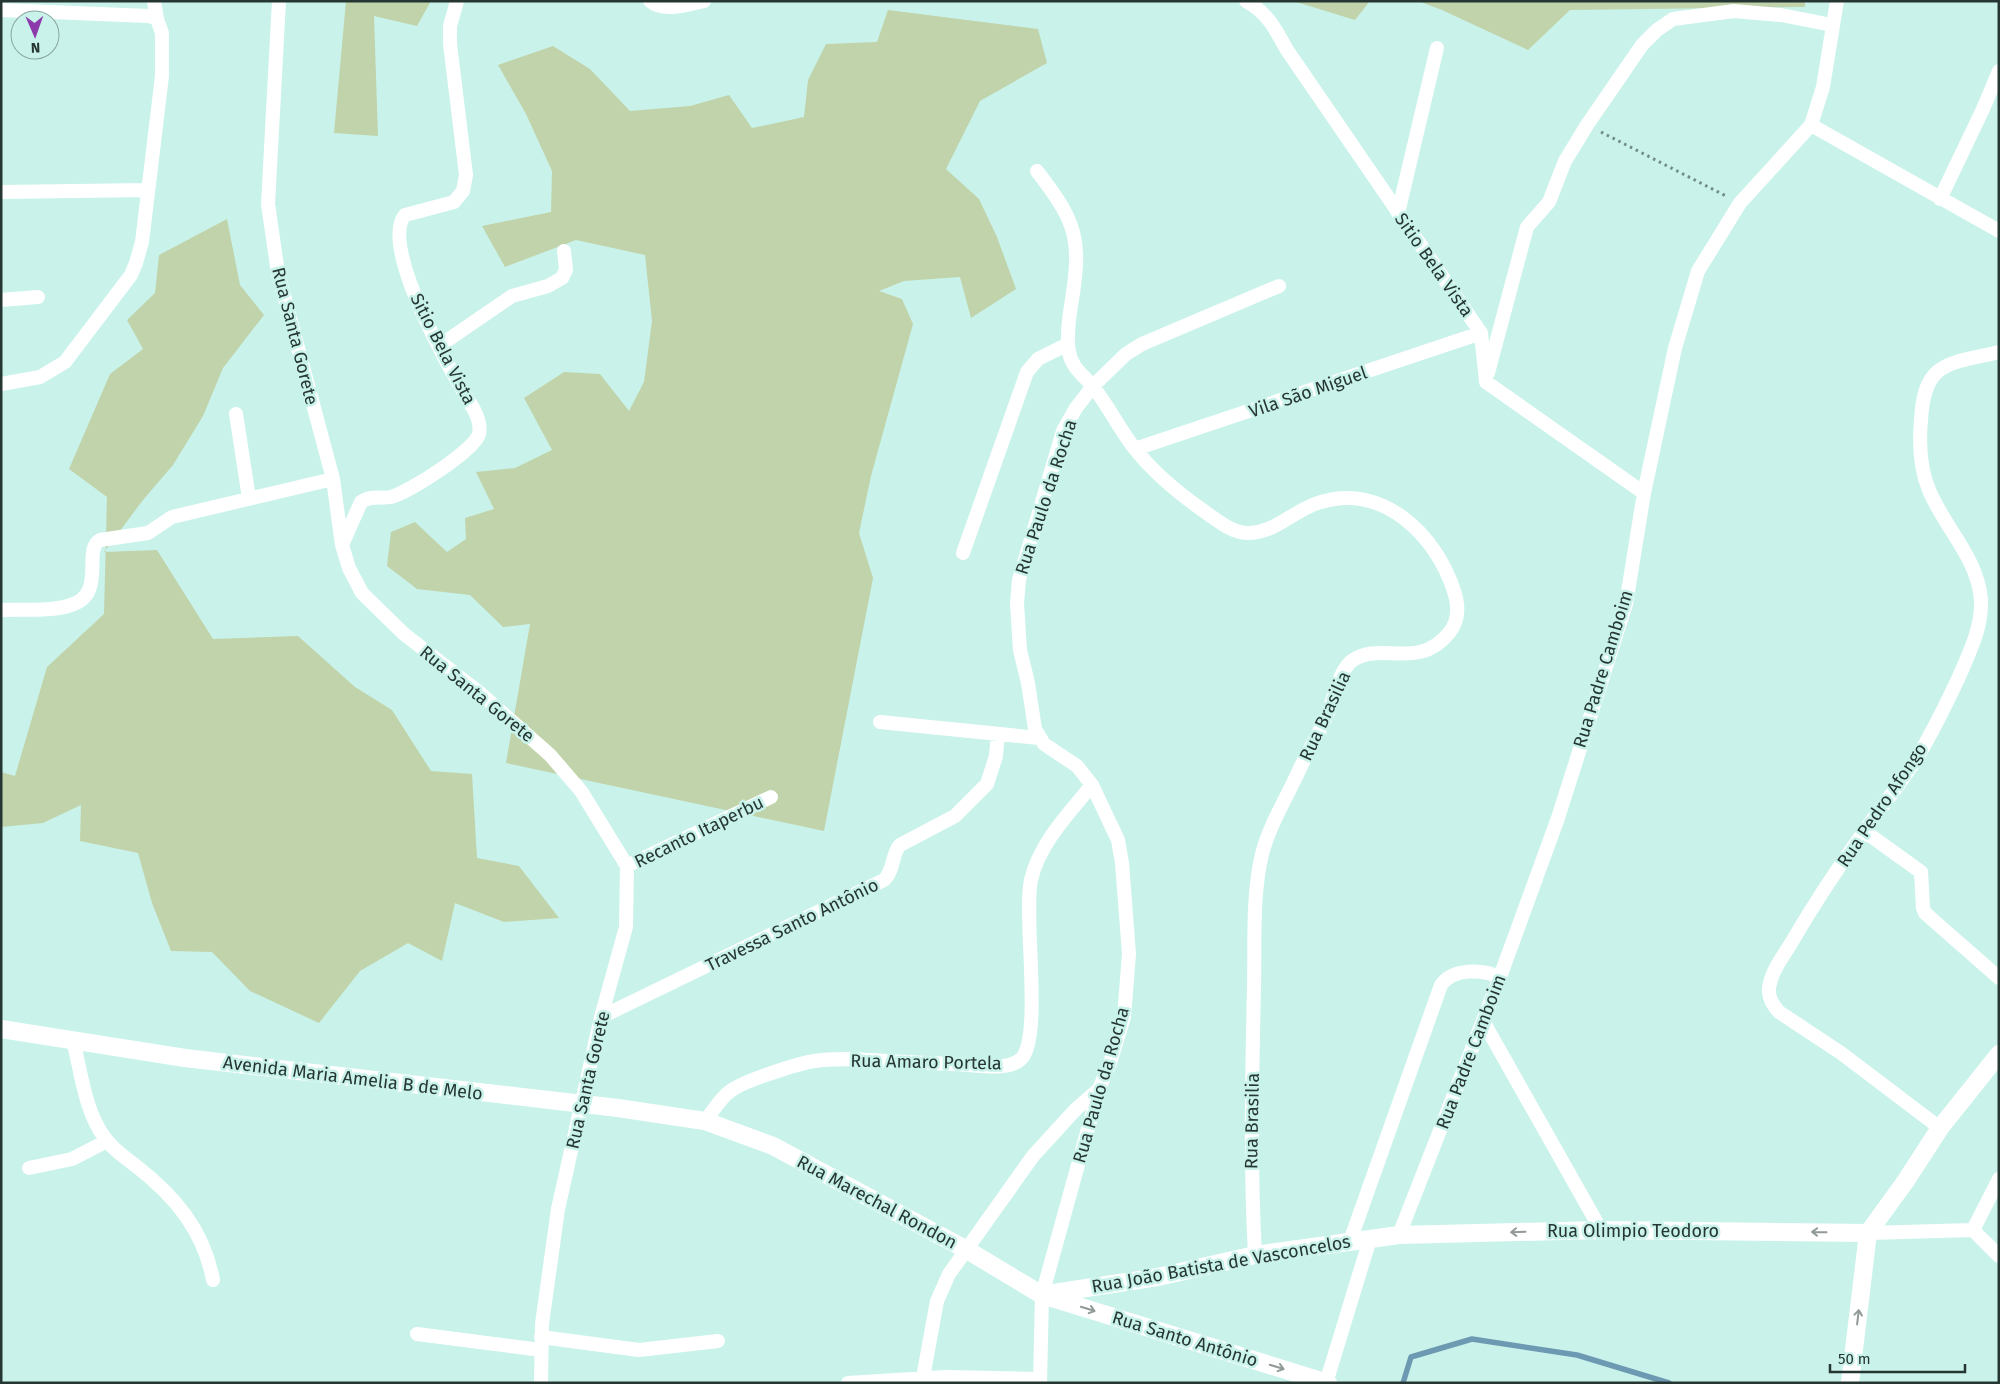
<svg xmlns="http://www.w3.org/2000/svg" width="2000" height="1384" font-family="'Fira Sans',sans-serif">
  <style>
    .green { fill: #c1d3aa }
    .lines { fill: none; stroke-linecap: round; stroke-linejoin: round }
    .stream { stroke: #6e99b2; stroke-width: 5.5 }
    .path { stroke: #708c86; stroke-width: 3; stroke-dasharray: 2.5 4; stroke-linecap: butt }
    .minor { stroke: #fff; stroke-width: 14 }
    .tertiary { stroke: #fff; stroke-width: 18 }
    .oneway { stroke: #929a99 }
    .labels { text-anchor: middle; stroke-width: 5; stroke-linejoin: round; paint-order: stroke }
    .street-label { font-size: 18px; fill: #263633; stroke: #c9f3ea }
  </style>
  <rect width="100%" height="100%" fill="#c9f3ea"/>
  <path class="green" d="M 346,1 L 431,1 L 417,26 L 374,16 L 378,136 L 334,133 Z
    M 1293,1 L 1370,1 L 1355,20 Z
    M 1418,1 L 1805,1 L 1805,7 L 1570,10 L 1528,50 L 1442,10 Z
    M 888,10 L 1038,29 L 1047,63 L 980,101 L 946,169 L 979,199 L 997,237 L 1016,289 L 971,318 L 960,277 L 904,281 L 879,291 L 902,299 L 913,324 L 871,476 L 859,533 L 873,578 L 824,831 L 506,763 L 530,624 L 503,627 L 470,595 L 417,589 L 387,566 L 391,532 L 415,522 L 447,552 L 466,539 L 465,518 L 494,509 L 476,472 L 515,468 L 552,450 L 524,398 L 564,372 L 600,374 L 629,411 L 644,382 L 652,321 L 645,255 L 576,240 L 505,267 L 482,226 L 551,212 L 552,171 L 526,114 L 498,65 L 553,46 L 590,69 L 630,111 L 690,106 L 729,95 L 752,128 L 804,117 L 808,80 L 826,44 L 877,42 Z
    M 227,219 L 240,285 L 264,315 L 223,368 L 203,416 L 173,465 L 143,500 L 104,552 L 157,550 L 213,639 L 298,636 L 355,687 L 392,710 L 431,771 L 472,774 L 477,858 L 519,866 L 559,918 L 504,922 L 455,903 L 442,961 L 408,943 L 360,971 L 319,1023 L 250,991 L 212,952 L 171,951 L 152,903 L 138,853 L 80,841 L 81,805 L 43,823 L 1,827 L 1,772 L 15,776 L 47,667 L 104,614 L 107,497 L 69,469 L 110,374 L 143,349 L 127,320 L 155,293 L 159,255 Z"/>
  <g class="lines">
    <path class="stream" d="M 1403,1383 L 1411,1357 L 1472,1339 L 1577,1355 L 1669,1383"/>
    <path class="path" d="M 1601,132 L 1726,196"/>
    <path class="minor" d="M 154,1 L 157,19
      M 279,1 L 268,204 L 278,273 L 333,479 L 342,545 L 349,568 L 362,593 L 404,634 L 480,693 L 550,755 L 581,791 L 627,866 L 626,927 L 601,1017 L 558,1209 L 542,1324 L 541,1383
      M 650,1 C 664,13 688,4 704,1
      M 1246,1 C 1267,12 1276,30 1287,50 L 1481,333 L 1486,382 L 1644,493
      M 1,10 L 149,16 L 157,19 L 162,33 L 162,76 L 142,242 L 136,263 L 131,275 L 65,362 L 40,377 L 1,384
      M 1811,125 L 1999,231
      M 1037,171 C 1072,217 1082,234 1073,293 C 1070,312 1066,334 1069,352 C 1072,369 1084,375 1094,388 C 1109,407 1120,430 1135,449 C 1154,473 1177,492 1201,509 C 1214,518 1230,532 1246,533 C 1276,534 1294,509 1321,502 C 1383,483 1436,535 1454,591 C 1459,606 1459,621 1449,633 C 1418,671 1381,641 1353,660 C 1339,670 1334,697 1328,713 C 1320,731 1310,748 1301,766 C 1288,796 1270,823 1262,854 C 1252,896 1255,944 1254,987 C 1252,1077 1250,1165 1255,1255
      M 1,192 L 147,190
      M 1940,199 L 1983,109 L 1999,71
      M 1398,213 L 1437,48
      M 1,300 L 38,297
      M 439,346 L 512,296 L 548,286 L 562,278 L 566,270 L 564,251
      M 1488,373 L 1527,227 L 1549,202 L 1565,161 L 1587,125 L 1642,45 L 1657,30 L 1673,19 L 1734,11 L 1781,15 L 1832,25
      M 236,414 L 249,498
      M 1135,449 L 1481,333
      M 342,545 L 361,502 C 370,495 381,499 391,497 C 409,492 474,451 479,434 C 481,425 477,415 473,408 C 454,377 378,246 405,215 L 454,202 L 463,191 L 466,175 L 450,44 L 450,26 L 457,1
      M 963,553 L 1027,372 L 1038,359 L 1068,344
      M 1,610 C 23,609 50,612 71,605 C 107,594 82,550 100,540 L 148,533 L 172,517 L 333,479
      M 880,722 L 1039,738
      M 1864,831 L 1921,872 L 1923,908 L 1925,913 L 1999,978
      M 627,866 L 771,797
      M 601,1017 L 884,880 C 895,869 891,855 900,845 L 955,816 L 987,784 L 996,756 L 998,734
      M 1483,1021 L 1601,1230
      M 73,1040 C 81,1072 85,1112 105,1138 C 113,1150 125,1157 136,1166 C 175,1196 204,1231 213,1280
      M 705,1121 C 713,1111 720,1099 729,1092 C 739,1084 752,1080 763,1076 C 780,1070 797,1064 814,1061 C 839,1057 865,1060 890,1061 C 916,1063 943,1063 969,1065 C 983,1066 1010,1070 1021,1059 C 1043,1038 1023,915 1031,880 C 1039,844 1069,813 1092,785
      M 1940,1128 L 1841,1053 L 1779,1012 C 1773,1005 1768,998 1769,988 C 1771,972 1782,958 1790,945 C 1812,907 1837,869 1863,833 C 1880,808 1900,785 1916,759 C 1932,734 1945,706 1958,679 C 1969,653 1982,629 1981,600 C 1978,558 1944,527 1929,490 C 1920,469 1919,443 1921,420 C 1924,361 1948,364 1999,352
      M 29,1168 L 72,1159 L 107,1141
      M 1973,1230 L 1999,1179
      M 1868,1233 L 1973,1230 L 1999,1256
      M 1399,1235 L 1500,977 L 1558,818 L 1626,604 L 1644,493 L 1675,348 L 1698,271 L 1740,203 L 1811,125 L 1823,87 L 1837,1
      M 1350,1241 L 1441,985 C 1453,968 1482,969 1500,977
      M 417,1334 L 541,1350
      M 541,1337 L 639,1350 L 718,1341
      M 848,1383 L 945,1377 L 1040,1379
      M 922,1383 L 937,1301 L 949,1274 L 1033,1156 L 1076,1109 L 1099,1089
      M 1040,1383 L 1042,1295 L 1099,1089 L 1110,1063 L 1124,1017 L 1129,954 L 1122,863 L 1118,840 L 1092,785 L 1077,766 L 1044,744 L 1035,729 L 1028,683 L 1020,650 L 1017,603 L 1019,580 L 1063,431 L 1076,408 L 1093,386 L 1126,354 L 1142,344 L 1279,286
      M 1326,1383 L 1370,1239"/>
    <path class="tertiary" d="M 1,1029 L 185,1058 L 618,1108 L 705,1121 L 773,1146 L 967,1250 L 1042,1295 L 1328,1383
      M 1047,1294 L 1158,1277 L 1255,1255 L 1399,1235 L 1601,1230 L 1868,1233
      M 1850,1383 L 1868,1233 L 1905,1182 L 1940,1128 L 1999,1054"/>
  </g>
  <defs><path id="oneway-shaft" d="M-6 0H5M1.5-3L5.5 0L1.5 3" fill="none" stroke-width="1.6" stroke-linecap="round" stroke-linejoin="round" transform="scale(1.25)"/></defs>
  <g class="oneway">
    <use href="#oneway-shaft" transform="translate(1518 1232) rotate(178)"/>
    <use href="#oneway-shaft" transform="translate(1819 1232) rotate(-179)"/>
    <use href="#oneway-shaft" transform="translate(1088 1309) rotate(17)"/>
    <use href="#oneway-shaft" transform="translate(1858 1317) rotate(-83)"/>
    <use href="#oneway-shaft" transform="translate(1277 1367) rotate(17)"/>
  </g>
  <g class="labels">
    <g class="street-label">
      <text transform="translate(1434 265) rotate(55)" y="6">Sitio Bela Vista</text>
      <text transform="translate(295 336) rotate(76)" y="6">Rua Santa Gorete</text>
      <text transform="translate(443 349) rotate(63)" y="6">Sitio Bela Vista</text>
      <text transform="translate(1308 392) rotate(-19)" y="6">Vila São Miguel</text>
      <text transform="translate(1046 497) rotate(-72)" y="6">Rua Paulo da Rocha</text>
      <text transform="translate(1603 669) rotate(-73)" y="6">Rua Padre Camboim</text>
      <text transform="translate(477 694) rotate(39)" y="6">Rua Santa Gorete</text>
      <text transform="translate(1325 716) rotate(-65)" y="6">Rua Brasilia</text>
      <text transform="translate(1882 805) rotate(-56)" y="6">Rua Pedro Afongo</text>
      <text transform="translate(699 832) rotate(-26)" y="6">Recanto Itaperbu</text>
      <text transform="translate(792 925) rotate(-26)" y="6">Travessa Santo Antônio</text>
      <text transform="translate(1471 1052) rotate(-69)" y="6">Rua Padre Camboim</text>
      <text transform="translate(926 1062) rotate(1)" y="6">Rua Amaro Portela</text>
      <text transform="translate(353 1078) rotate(7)" y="6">Avenida Maria Amelia B de Melo</text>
      <text transform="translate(588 1080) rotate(-77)" y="6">Rua Santa Gorete</text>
      <text transform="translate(1101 1085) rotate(-74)" y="6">Rua Paulo da Rocha</text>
      <text transform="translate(1252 1121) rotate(-89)" y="6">Rua Brasilia</text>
      <text transform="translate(877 1202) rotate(28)" y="6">Rua Marechal Rondon</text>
      <text x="1633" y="1237">Rua Olimpio Teodoro</text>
      <text transform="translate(1221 1264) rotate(-10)" y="6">Rua João Batista de Vasconcelos</text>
      <text transform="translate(1185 1339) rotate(17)" y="6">Rua Santo Antônio</text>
    </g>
  </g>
  <rect width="2000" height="1384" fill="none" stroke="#263633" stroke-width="5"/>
  <g transform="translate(35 35) rotate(178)"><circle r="24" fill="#c9f3ea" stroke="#88a7a1"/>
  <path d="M0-4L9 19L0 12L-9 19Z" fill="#8d3bab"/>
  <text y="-8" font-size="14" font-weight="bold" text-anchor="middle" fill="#263633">N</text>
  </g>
  <path d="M1830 1364v8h135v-8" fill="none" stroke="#263633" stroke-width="2.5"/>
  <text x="1838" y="1364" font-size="15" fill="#263633" stroke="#c9f3ea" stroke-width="4" paint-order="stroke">50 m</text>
</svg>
